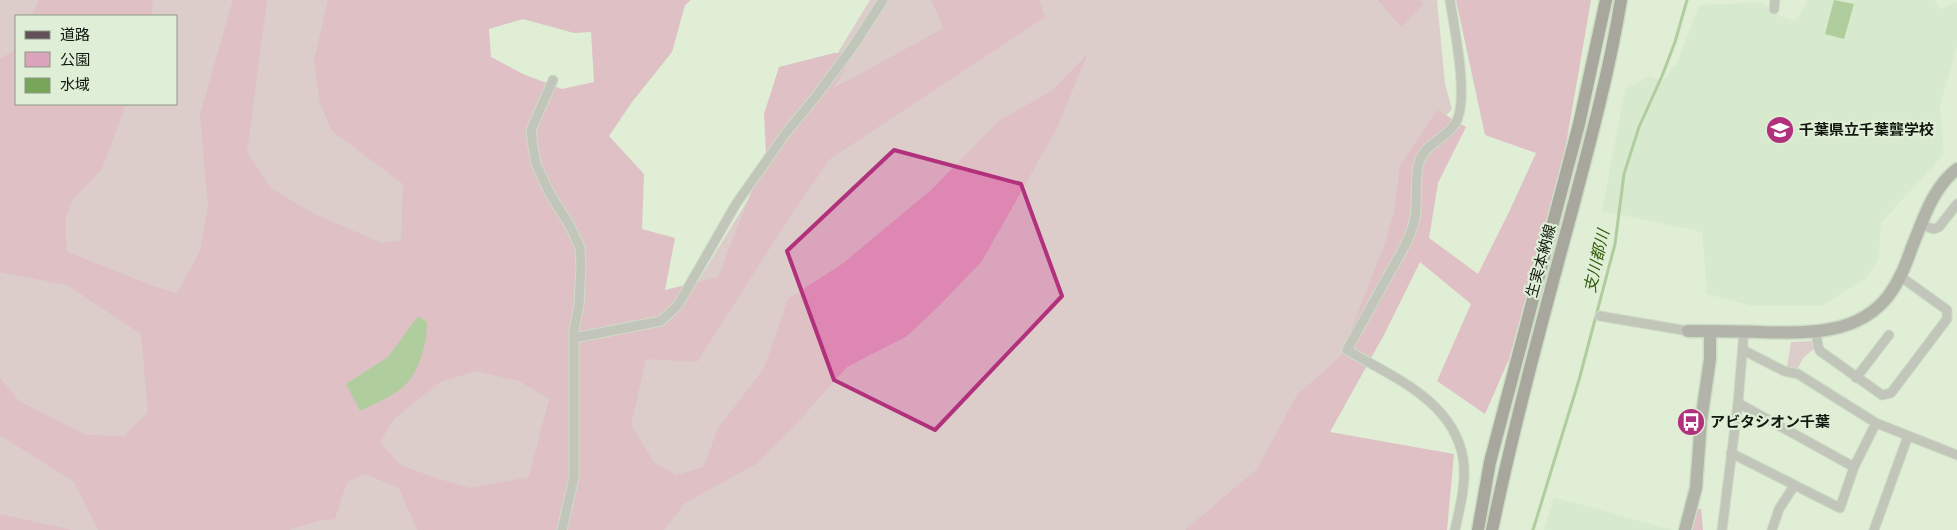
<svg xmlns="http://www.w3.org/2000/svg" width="1957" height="530" font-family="'Open Sans','Noto Sans JP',sans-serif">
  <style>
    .built { fill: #d1e4c6 }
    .green { fill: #daa4bd; fill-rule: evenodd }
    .forest { fill: #dd87b2; fill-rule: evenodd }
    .water { fill: #77a559 }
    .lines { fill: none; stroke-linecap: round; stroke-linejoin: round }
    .stream { stroke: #77a559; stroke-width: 3 }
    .street-casing { stroke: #bac7b2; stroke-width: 11 }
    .secondary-casing { stroke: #bac7b2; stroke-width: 15 }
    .primary-casing { stroke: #bac7b2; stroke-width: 15 }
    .street { stroke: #a0949a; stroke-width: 9 }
    .secondary { stroke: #7d6c74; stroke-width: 12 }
    .primary { stroke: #645059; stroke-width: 12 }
    .marked { fill: none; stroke: #b2317c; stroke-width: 4; stroke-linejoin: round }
    .labels { text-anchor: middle; stroke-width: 4.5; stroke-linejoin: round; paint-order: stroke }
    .poi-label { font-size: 15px; font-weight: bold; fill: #12180f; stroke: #dfeed6; text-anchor: start }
    .street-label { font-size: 15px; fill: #12180f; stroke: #dfeed6 }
    .water-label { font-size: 16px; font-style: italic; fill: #345f0d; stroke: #dfeed6 }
  </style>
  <rect width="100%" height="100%" fill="#dfeed6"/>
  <path class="built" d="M 1807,0 L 1934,0 L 1941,9 L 1957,1 L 1957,47 L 1940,106 L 1944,154 L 1881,223 L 1879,258 L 1867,278 L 1822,306 L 1752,306 L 1707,294 L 1702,232 L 1602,211 L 1625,89 L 1649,76 L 1660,80 L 1668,76 L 1672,66 L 1676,65 L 1699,5 L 1762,2 L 1774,14 L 1795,21 L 1806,5 Z
    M 1554,497 L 1673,530 L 1544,530 Z"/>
  <path class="green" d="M 0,0 L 427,0 L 670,327 L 870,0 L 1437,0 L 1445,84 L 1452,109 L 1424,140 L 1406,226 L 1294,454 L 1222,530 L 27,530 L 0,521 ZM 16,16 L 176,16 L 176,104 L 16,104 Z
    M 1812,341 L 1814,349 L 1803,358 L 1797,370 L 1787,367 L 1791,342 Z"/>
  <path class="forest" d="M 39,0 L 153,0 L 151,16 L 31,16 Z
    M 233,0 L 267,0 L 247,152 L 271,188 L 314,214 L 382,243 L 401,240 L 403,184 L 332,131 L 320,104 L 314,60 L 328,0 L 691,0 L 685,5 L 672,52 L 632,102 L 609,136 L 644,174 L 642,229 L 675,238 L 665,290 L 718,277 L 766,154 L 764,114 L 779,67 L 834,53 L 853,53 L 834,88 L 944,28 L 931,0 L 1039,0 L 1045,17 L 830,159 L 791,215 L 697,362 L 646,359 L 631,425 L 654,462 L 676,475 L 704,467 L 717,430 L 764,368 L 788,299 L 842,264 L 931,190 L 1000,120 L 1052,91 L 1088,53 L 1057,128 L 982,261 L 939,306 L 907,336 L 847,367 L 794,426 L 756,464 L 685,503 L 664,530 L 417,530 L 399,488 L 365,474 L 347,482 L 335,519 L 318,521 L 288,530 L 98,530 L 74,482 L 0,435 L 0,378 L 19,401 L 86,435 L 124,436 L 148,412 L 141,334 L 67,285 L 0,272 L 0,59 L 16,49 L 16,104 L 126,104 L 102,169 L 72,200 L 65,220 L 67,252 L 156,287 L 177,293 L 200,251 L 208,207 L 200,115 ZM 523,19 L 574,33 L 591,32 L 594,82 L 562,89 L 523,74 L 491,57 L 489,29 ZM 418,317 L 427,322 L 360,411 L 346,384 L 388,357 ZM 476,371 L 519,381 L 549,399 L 529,477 L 470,488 L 436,478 L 400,465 L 380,442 L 394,419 L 440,382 Z
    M 1378,0 L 1421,0 L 1423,4 L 1401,27 Z
    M 1456,0 L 1591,0 L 1564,156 L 1553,199 L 1509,359 L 1485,414 L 1437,381 L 1471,304 L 1420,262 L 1385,333 L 1330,432 L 1454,454 L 1447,530 L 1185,530 L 1257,469 L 1297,395 L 1341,356 L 1384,246 L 1394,213 L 1400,166 L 1437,110 L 1466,127 L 1438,183 L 1429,238 L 1478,274 L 1510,210 L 1536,153 L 1485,135 Z
    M 1696,509 L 1701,509 L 1703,530 L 1691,530 Z
    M 0,514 L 72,530 L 0,530 Z"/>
  <path class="water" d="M 1834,0 L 1854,4 L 1844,39 L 1825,34 Z
    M 418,316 L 427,322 C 427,345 418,378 398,391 C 386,399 372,405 360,411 L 346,384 L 388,357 Z"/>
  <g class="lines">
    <path class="stream" d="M 1533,530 L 1579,380 L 1615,244 L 1624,174 L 1639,127 L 1662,76 L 1675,42 L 1687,0"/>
    <defs>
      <path id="street" d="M 1450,0 C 1454,27 1470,101 1455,124 C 1445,139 1426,143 1419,162 C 1413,182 1420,205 1413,226 C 1408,243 1398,258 1389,274 C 1375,299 1361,325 1347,350 C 1392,377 1453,400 1463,458 C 1467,481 1460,507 1455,530
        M 1774,9 L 1775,0
        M 553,80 L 531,130 L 533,147 L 536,164 L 550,194 L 570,226 L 580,248 L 581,266 L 579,305 L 574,330 L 574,477 L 562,530
        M 1921,225 L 1934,229 L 1939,227 L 1957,204
        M 1600,316 L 1688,331
        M 1816,332 L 1818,346 L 1820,351 L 1882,395 L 1891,393 L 1947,319 L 1947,310 L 1901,277
        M 574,338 L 661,321 L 678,305 L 736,204 L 786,133 L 817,95 L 854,45 L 883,0
        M 1743,350 L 1784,371 L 1798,374 L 1876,423 L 1957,455
        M 1856,378 L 1889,335
        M 1738,403 L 1854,467
        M 1731,453 L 1840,508 L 1854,467 L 1876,423
        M 1722,530 L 1738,403 L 1744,331
        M 1772,530 L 1779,509 L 1794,486
        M 1874,530 L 1908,436"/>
      <path id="secondary" d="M 1688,331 C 1712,331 1736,331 1760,332 C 1806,333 1858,336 1889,295 C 1900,280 1906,264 1912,247 C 1923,220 1933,187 1957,169
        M 1685,530 L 1696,488 L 1701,421 L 1710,359 L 1710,331"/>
      <path id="primary" d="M 1478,530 L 1490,462 L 1579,124 L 1606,0
        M 1492,530 C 1514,425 1542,321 1570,218 C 1589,146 1609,73 1621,0"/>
    </defs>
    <use href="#street" class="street-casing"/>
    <use href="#secondary" class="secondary-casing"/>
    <use href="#primary" class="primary-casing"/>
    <use href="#street" class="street"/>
    <use href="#secondary" class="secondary"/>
    <use href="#primary" class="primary"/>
  </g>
  <path d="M0 0H1957V530H0ZM 894,150 L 1021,184 L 1062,296 L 935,430 L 834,380 L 787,251 Z" fill="#dfeed6" fill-opacity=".55" fill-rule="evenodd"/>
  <path class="marked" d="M 894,150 L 1021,184 L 1062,296 L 935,430 L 834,380 L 787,251 Z"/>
  <defs>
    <symbol id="school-disc" viewBox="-11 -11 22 22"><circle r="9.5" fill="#b2317c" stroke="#dfeed6"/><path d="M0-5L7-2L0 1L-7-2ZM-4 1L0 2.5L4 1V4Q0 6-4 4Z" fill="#fff"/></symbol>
    <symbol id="bus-disc" viewBox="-11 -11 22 22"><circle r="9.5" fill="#b2317c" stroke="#dfeed6"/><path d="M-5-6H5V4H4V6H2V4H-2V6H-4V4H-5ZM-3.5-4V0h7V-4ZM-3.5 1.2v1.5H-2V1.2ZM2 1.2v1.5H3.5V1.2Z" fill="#fff"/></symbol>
  </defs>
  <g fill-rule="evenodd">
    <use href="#school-disc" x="1764" y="114" width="32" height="32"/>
    <use href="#bus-disc" x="1675" y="406" width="32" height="32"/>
  </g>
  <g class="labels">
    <g class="poi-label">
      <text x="1799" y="135">千葉県立千葉聾学校</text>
      <text x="1710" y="427">アビタシオン千葉</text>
    </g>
    <g class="street-label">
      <text transform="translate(1541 261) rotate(-75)" y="5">生実本納線</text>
    </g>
    <g class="water-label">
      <text transform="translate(1596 261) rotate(-77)" y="6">支川都川</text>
    </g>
  </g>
  <rect x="15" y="15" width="162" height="90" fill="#dfeed6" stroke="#8d9886"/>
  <rect x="25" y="31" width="25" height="8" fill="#645059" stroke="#8d9886"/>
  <text x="60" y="40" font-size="15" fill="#12180f">道路</text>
  <rect x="25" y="52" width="25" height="15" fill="#daa4bd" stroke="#8d9886"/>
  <text x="60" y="65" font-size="15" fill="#12180f">公園</text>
  <rect x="25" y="78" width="25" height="15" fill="#77a559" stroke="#8d9886"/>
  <text x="60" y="90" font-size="15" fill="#12180f">水域</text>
</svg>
